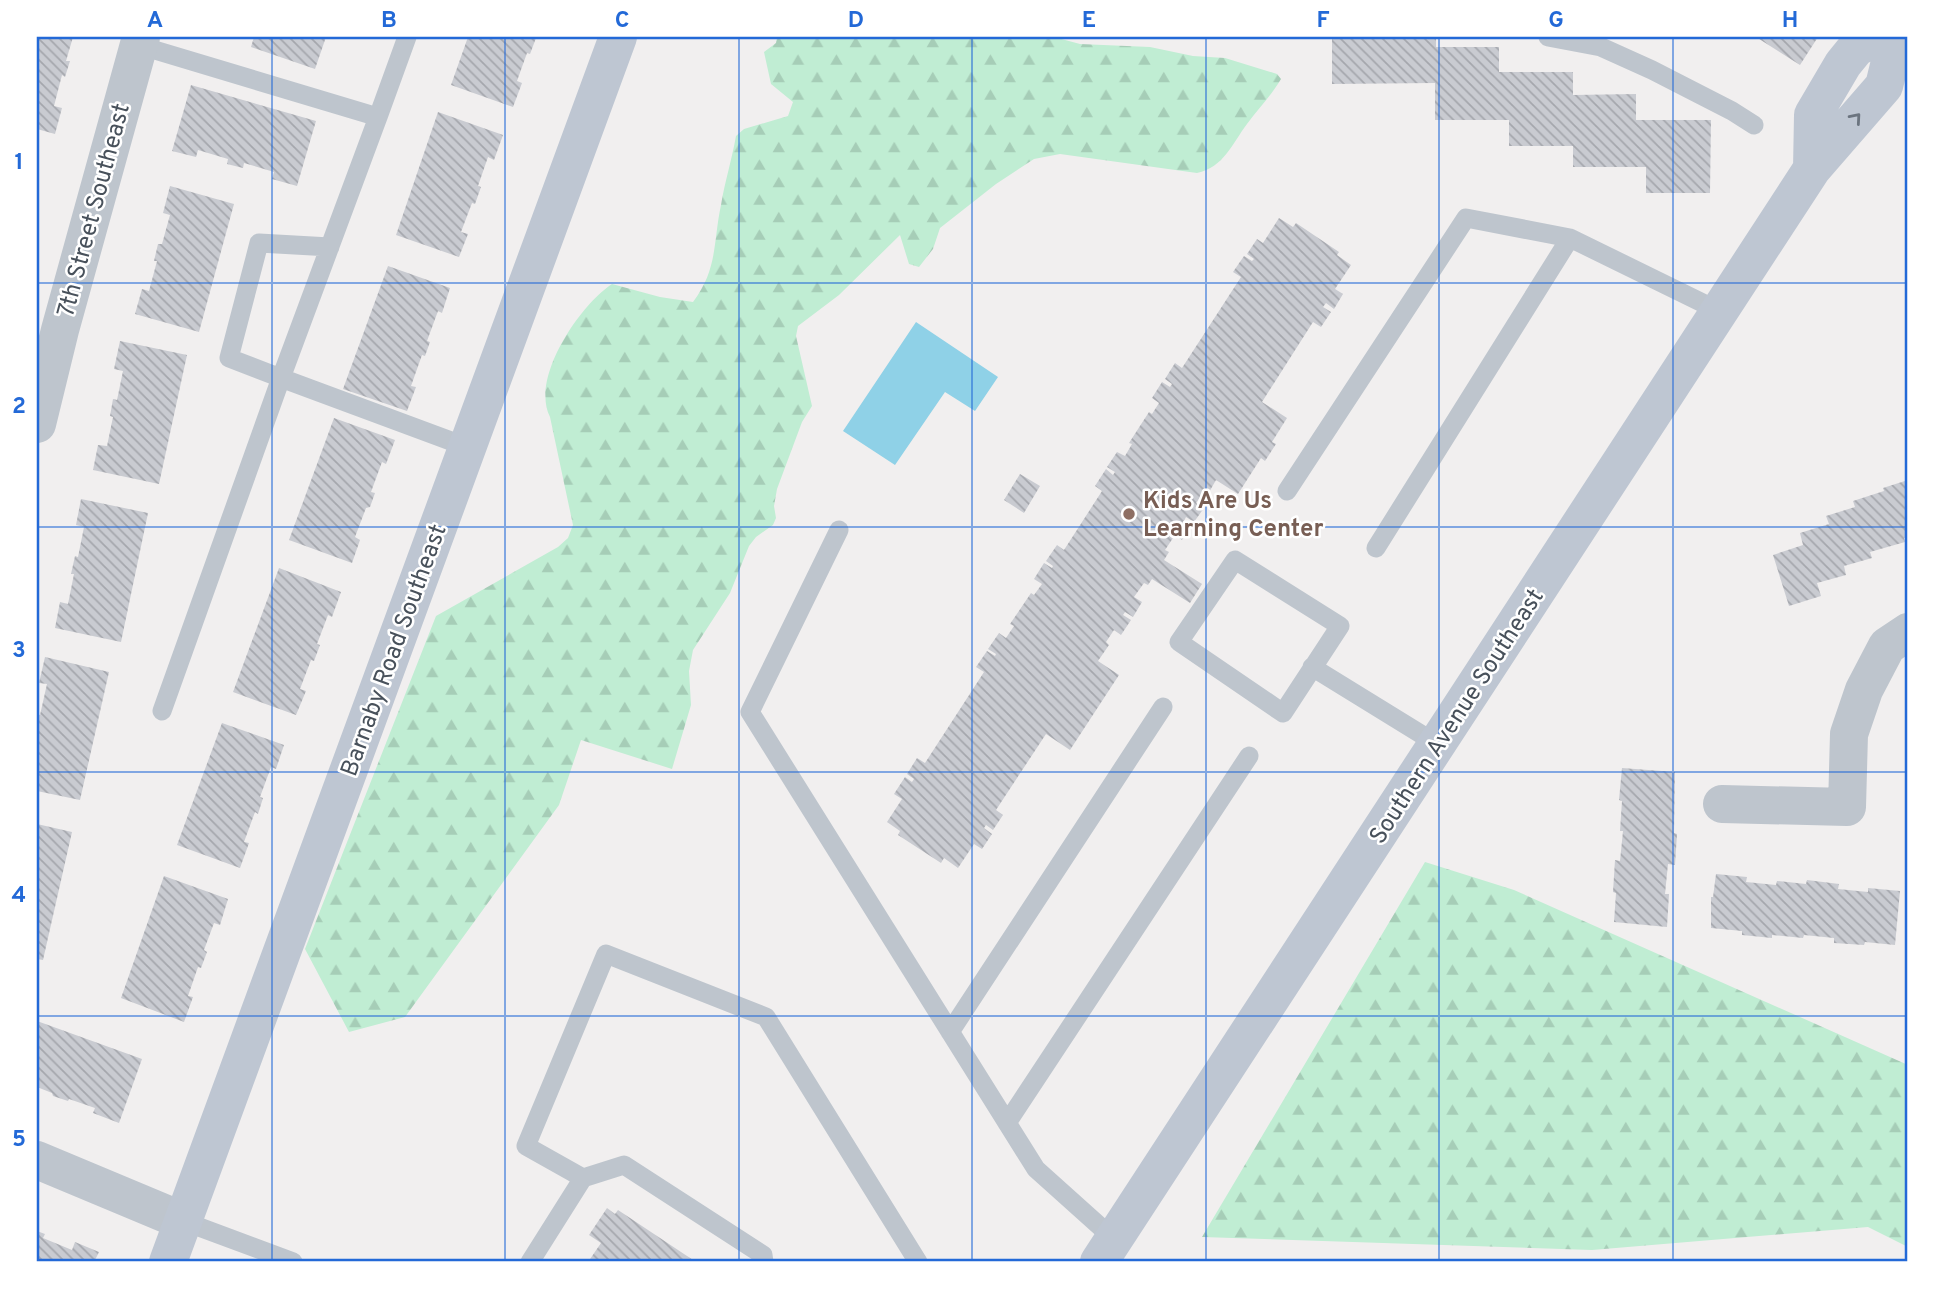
<svg xmlns="http://www.w3.org/2000/svg" width="1945" height="1299" font-family="Overpass,sans-serif">
  <style>
    .forest { fill: url(#forest-firs) }
    .water { fill: #8fd1e7 }
    .building { fill: url(#building-back-hatch) }
    .lines { fill: none; stroke-linecap: round; stroke-linejoin: round }
    .lane { stroke: #bec5cd; stroke-width: 19 }
    .street { stroke: #bec5cd; stroke-width: 38 }
    .secondary { stroke: #bec6d2; stroke-width: 38 }
    .oneway { stroke: #6b747f }
    .grid { fill: none; stroke: #2369d7; stroke-width: 2; stroke-opacity: 0.55 }
    .education-dot { fill: #8d6e63; stroke: #fff; stroke-width: 2.5 }
    .labels { text-anchor: middle; stroke-width: 5; stroke-linejoin: round; paint-order: stroke }
    .street-label { font-size: 24px; fill: #48515b; stroke: #fff }
    .education-label { font-size: 24px; font-weight: bold; fill: #785e54; stroke: #fff; text-anchor: start }
    .neatline { fill: none; stroke: #2369d7; stroke-width: 2.5 }
    .grid-label { font-size: 23px; text-anchor: middle; font-weight: bold; fill: #2369d7 }
  </style>
  <defs>
    <pattern id="forest-firs" width="22" height="20" patternUnits="userSpaceOnUse" patternTransform="scale(1.75)"><rect width="22" height="20" fill="#c0edd3"/><path d="M5 1l3.5 6h-7zM16 11l3.5 6h-7z" fill="#a6cdb7"/></pattern>
    <pattern id="building-back-hatch" width="6" height="6" patternUnits="userSpaceOnUse" patternTransform="scale(1.75)"><rect width="6" height="6" fill="#c9cbd1"/><path d="M-1 5l2 2M0 0l6 6M5-1l2 2" fill="none" stroke="#a5a7ad"/></pattern>
  </defs>
  <rect width="100%" height="100%" fill="#f1efef"/>
  <path class="forest" d="M 777,37 L 1054,37 L 1080,44 L 1150,47 L 1193,56 L 1225,58 L 1277,74 L 1281,79 C 1271,96 1258,109 1247,124 C 1232,144 1224,167 1197,173 L 1060,154 L 1034,159 L 996,184 L 940,228 L 933,249 L 919,267 L 909,264 L 900,235 L 839,295 L 798,326 L 796,336 L 812,406 L 802,422 L 777,489 L 774,506 L 776,518 L 773,525 L 756,537 L 749,546 L 730,593 L 693,650 L 689,671 L 691,705 L 672,769 L 581,740 L 559,805 L 405,1017 L 349,1032 L 305,949 L 436,616 L 558,547 L 568,538 L 573,525 L 550,417 C 530,378 580,305 612,284 L 660,297 L 693,302 C 718,269 713,242 721,205 C 725,181 732,159 736,136 L 744,129 L 788,116 L 793,102 L 771,84 L 764,52 L 776,43 Z
    M 1425,862 L 1514,890 L 1908,1065 L 1908,1247 L 1868,1227 L 1592,1250 L 1202,1237 Z"/>
  <path class="water" d="M 916,322 L 998,377 L 975,411 L 945,392 L 895,465 L 843,431 Z"/>
  <path class="building" d="M 37,37 L 73,37 L 66,61 L 70,61 L 65,77 L 62,75 L 54,106 L 62,108 L 55,134 L 37,129 Z
    M 254,37 L 326,37 L 315,69 L 251,47 Z
    M 468,37 L 536,38 L 530,54 L 527,53 L 517,81 L 522,83 L 513,107 L 451,85 Z
    M 1332,37 L 1436,37 L 1436,47 L 1499,47 L 1499,72 L 1573,72 L 1573,95 L 1636,94 L 1636,120 L 1711,120 L 1710,193 L 1646,193 L 1646,167 L 1573,167 L 1573,146 L 1509,146 L 1509,120 L 1435,120 L 1435,83 L 1332,84 Z
    M 1756,37 L 1818,37 L 1800,65 Z
    M 191,85 L 316,121 L 297,186 L 272,179 L 274,172 L 244,163 L 243,168 L 227,164 L 228,159 L 198,150 L 196,157 L 172,151 Z
    M 438,112 L 503,135 L 494,160 L 488,157 L 478,186 L 481,187 L 475,204 L 472,203 L 461,232 L 468,234 L 459,257 L 396,235 Z
    M 170,186 L 234,204 L 199,332 L 135,314 L 142,289 L 149,291 L 157,261 L 154,261 L 158,244 L 162,244 L 170,215 L 163,213 Z
    M 1279,218 L 1293,227 L 1296,223 L 1339,252 L 1337,255 L 1351,265 L 1335,289 L 1343,294 L 1334,309 L 1326,303 L 1323,307 L 1331,312 L 1321,327 L 1313,322 L 1262,402 L 1287,418 L 1272,442 L 1276,444 L 1265,461 L 1261,458 L 1238,494 L 1216,480 L 1208,494 L 1204,492 L 1196,503 L 1204,508 L 1194,522 L 1186,517 L 1184,521 L 1191,526 L 1182,540 L 1175,535 L 1165,550 L 1169,552 L 1164,560 L 1202,584 L 1190,603 L 1152,579 L 1148,585 L 1144,583 L 1134,597 L 1142,602 L 1133,617 L 1125,612 L 1123,615 L 1131,620 L 1121,635 L 1114,630 L 1106,642 L 1109,645 L 1098,661 L 1119,675 L 1070,750 L 1046,734 L 996,810 L 1003,815 L 993,830 L 986,825 L 984,828 L 992,834 L 982,849 L 974,844 L 958,868 L 944,858 L 941,863 L 898,835 L 900,831 L 887,822 L 902,799 L 894,794 L 905,777 L 912,782 L 914,779 L 907,774 L 917,758 L 925,763 L 984,672 L 976,667 L 987,651 L 995,656 L 996,654 L 988,649 L 999,633 L 1006,638 L 1014,626 L 1010,624 L 1031,593 L 1034,595 L 1042,584 L 1034,579 L 1044,563 L 1052,568 L 1053,566 L 1046,561 L 1057,545 L 1064,550 L 1102,491 L 1095,486 L 1106,469 L 1113,475 L 1115,472 L 1107,467 L 1117,452 L 1125,456 L 1132,444 L 1129,443 L 1149,412 L 1152,414 L 1159,403 L 1152,398 L 1162,382 L 1170,387 L 1172,384 L 1165,379 L 1175,363 L 1182,368 L 1241,277 L 1233,272 L 1244,256 L 1252,261 L 1254,259 L 1247,254 L 1257,239 L 1263,243 Z
    M 388,266 L 450,288 L 442,313 L 438,311 L 427,341 L 430,342 L 425,356 L 422,355 L 411,386 L 416,387 L 407,411 L 343,389 Z
    M 120,341 L 187,355 L 159,484 L 93,470 L 98,445 L 107,446 L 113,417 L 110,416 L 113,399 L 117,400 L 123,371 L 114,369 Z
    M 334,418 L 395,440 L 386,464 L 382,462 L 371,492 L 375,493 L 370,507 L 366,508 L 355,537 L 360,540 L 352,563 L 289,540 Z
    M 1020,474 L 1040,486 L 1024,513 L 1004,500 Z
    M 1908,480 L 1908,537 L 1904,538 L 1905,542 L 1870,552 L 1872,558 L 1844,566 L 1846,575 L 1817,583 L 1821,596 L 1789,606 L 1773,555 L 1803,545 L 1800,533 L 1829,524 L 1826,516 L 1855,507 L 1853,501 L 1884,491 L 1883,488 Z
    M 81,499 L 148,513 L 121,642 L 55,628 L 60,602 L 68,604 L 74,574 L 71,574 L 75,556 L 78,557 L 84,527 L 76,525 Z
    M 279,568 L 341,592 L 332,617 L 328,615 L 317,644 L 320,645 L 314,661 L 311,660 L 300,689 L 306,691 L 296,715 L 233,692 Z
    M 45,657 L 109,672 L 80,800 L 37,791 L 37,714 L 40,715 L 47,684 L 39,683 Z
    M 222,723 L 284,745 L 276,769 L 271,767 L 260,797 L 263,798 L 258,814 L 255,812 L 244,842 L 249,843 L 240,868 L 177,845 Z
    M 1622,768 L 1675,772 L 1674,833 L 1677,834 L 1675,865 L 1668,864 L 1665,894 L 1669,894 L 1667,927 L 1614,922 L 1616,893 L 1613,892 L 1615,860 L 1620,861 L 1623,831 L 1620,831 L 1622,801 L 1619,800 Z
    M 37,824 L 72,832 L 43,960 L 37,959 Z
    M 1716,874 L 1747,877 L 1746,882 L 1776,885 L 1777,881 L 1806,884 L 1807,880 L 1839,884 L 1838,889 L 1868,892 L 1868,888 L 1900,891 L 1895,945 L 1865,942 L 1864,945 L 1834,943 L 1834,938 L 1804,935 L 1803,938 L 1772,935 L 1772,938 L 1742,935 L 1742,931 L 1711,928 L 1711,897 L 1713,897 Z
    M 164,876 L 228,899 L 220,925 L 214,923 L 204,950 L 207,952 L 201,968 L 198,967 L 188,996 L 193,997 L 184,1022 L 121,998 Z
    M 37,1021 L 142,1059 L 119,1123 L 93,1113 L 95,1108 L 69,1099 L 68,1101 L 53,1096 L 52,1093 L 37,1087 Z
    M 607,1208 L 615,1214 L 618,1210 L 696,1262 L 588,1262 L 601,1243 L 589,1235 Z
    M 37,1231 L 45,1234 L 43,1238 L 72,1250 L 75,1242 L 99,1252 L 94,1262 L 37,1262 Z"/>
  <g class="lines">
    <path class="lane" d="M 1548,37 L 1601,47 L 1652,70 L 1732,111 L 1754,125
      M 138,45 L 378,117 L 281,378 L 467,447
      M 378,117 L 407,37
      M 1287,491 L 1466,218 L 1570,238
      M 839,530 L 750,712 L 1036,1169 L 1114,1239
      M 1376,548 L 1570,238 L 1719,311
      M 1235,560 L 1340,626 L 1283,713 L 1179,642 Z
      M 1312,667 L 1437,744
      M 162,711 L 281,378 L 229,358 L 259,243 L 330,247
      M 950,1032 L 1163,707
      M 1007,1123 L 1249,756
      M 183,1221 L 293,1262
      M 530,1262 L 583,1178
      M 764,1262 L 763,1255 L 624,1165 L 583,1178 L 526,1146 L 606,954 L 766,1017 L 918,1262"/>
    <path class="street" d="M 37,424 L 60,330 L 141,37
      M 1722,804 L 1847,807 L 1849,734 L 1864,690 L 1887,646 L 1908,632
      M 37,1160 L 183,1221"/>
    <path class="secondary" d="M 1812,169 L 1813,115 L 1843,64 L 1856,48 L 1875,37
      M 168,1262 L 618,37
      M 1099,1262 L 1812,169 L 1884,86 L 1896,37"/>
  </g>
  <defs><path id="oneway-chevron" d="M-2-3.5L2.5 0L-2 3.5" fill="none" stroke-width="1.6" stroke-linecap="round" stroke-linejoin="round" transform="scale(1.75)"/></defs>
  <use class="oneway" href="#oneway-chevron" transform="translate(1856 118) rotate(-49)"/>
  <path class="grid" d="M 272,37 L 272,1262M 505,37 L 505,1262M 739,37 L 739,1262M 972,37 L 972,1262M 1206,37 L 1206,1262M 1439,37 L 1439,1262M 1673,37 L 1673,1262M 37,283 L 1908,283M 37,527 L 1908,527M 37,772 L 1908,772M 37,1016 L 1908,1016"/>
  <circle class="education-dot" cx="1129" cy="514" r="7"/>
  <g class="labels">
    <g class="street-label">
      <text transform="translate(93 210) rotate(-75)" y="8">7th Street Southeast</text>
      <text transform="translate(393 650) rotate(-70)" y="8">Barnaby Road Southeast</text>
      <text transform="translate(1456 716) rotate(-57)" y="8">Southern Avenue Southeast</text>
    </g>
    <g class="education-label">
      <text x="1143" y="508">Kids Are Us<tspan x="1143" dy="28">Learning Center</tspan></text>
    </g>
  </g>
  <rect width="1945" height="1299" fill="none" stroke="#ffffff" stroke-width="77"/>
  <rect x="38" y="38" width="1868" height="1222" class="neatline"/>
  <g class="grid-label">
    <text x="155" y="27">A</text>
    <text x="389" y="27">B</text>
    <text x="622" y="27">C</text>
    <text x="856" y="27">D</text>
    <text x="1089" y="27">E</text>
    <text x="1323" y="27">F</text>
    <text x="1556" y="27">G</text>
    <text x="1790" y="27">H</text>
    <text x="19" y="169">1</text>
    <text x="19" y="413">2</text>
    <text x="19" y="657">3</text>
    <text x="19" y="902">4</text>
    <text x="19" y="1146">5</text>
  </g>
</svg>
